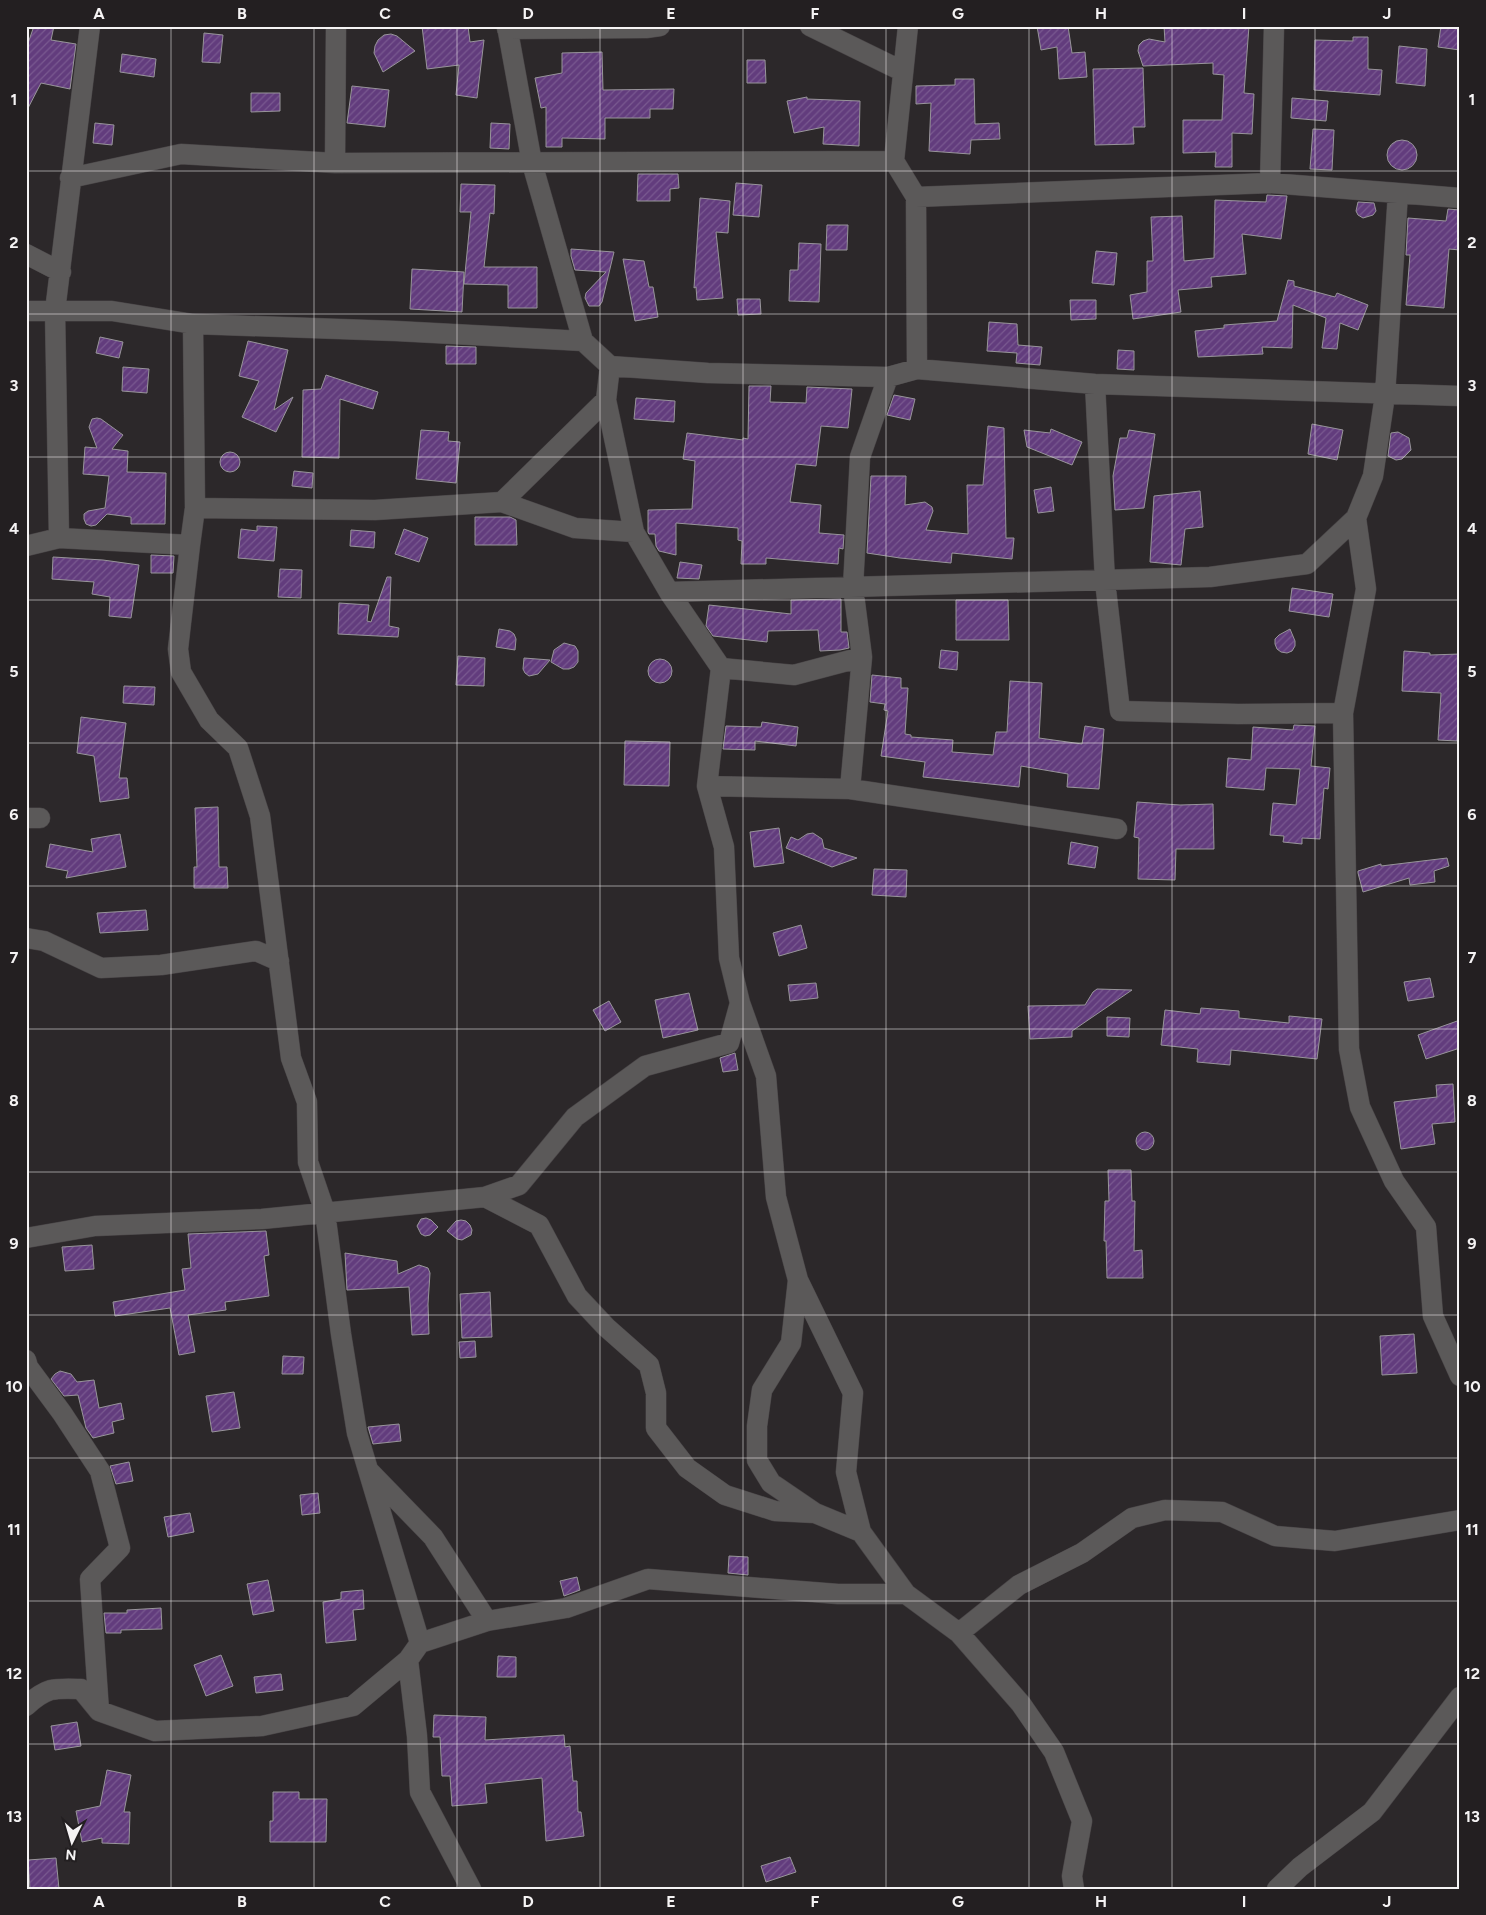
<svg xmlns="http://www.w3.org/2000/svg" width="1486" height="1915" font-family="Figtree,sans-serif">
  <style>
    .building { fill: url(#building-hatch); stroke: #98959a }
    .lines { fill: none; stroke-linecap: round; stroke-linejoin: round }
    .minor-casing { stroke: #484446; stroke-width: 21 }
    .minor { stroke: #5b5959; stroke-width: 20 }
    .grid { fill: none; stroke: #f5f3f4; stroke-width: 1; stroke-opacity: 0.55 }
    .neatline { fill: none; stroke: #f5f3f4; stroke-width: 2 }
    .grid-label { font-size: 16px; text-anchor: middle; font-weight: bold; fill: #f5f3f4 }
  </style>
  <defs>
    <pattern id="building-hatch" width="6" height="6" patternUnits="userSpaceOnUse" patternTransform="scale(1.25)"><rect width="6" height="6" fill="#623c7d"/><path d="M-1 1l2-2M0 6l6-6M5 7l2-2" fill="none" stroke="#795990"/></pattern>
  </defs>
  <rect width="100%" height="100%" fill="#2c282a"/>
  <path class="building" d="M 34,26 L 54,26 L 51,40 L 76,44 L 70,89 L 41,83 L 26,112 L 26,49 Z
    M 422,26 L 468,26 L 470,42 L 484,40 L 477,98 L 456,95 L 459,65 L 427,69 Z
    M 1037,26 L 1068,26 L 1072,53 L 1085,52 L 1087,77 L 1059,79 L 1057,47 L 1041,50 Z
    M 1164,26 L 1249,26 L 1244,93 L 1254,94 L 1252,134 L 1232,133 L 1232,167 L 1215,167 L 1216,152 L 1183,153 L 1183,120 L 1222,120 L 1224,75 L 1213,74 L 1213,63 L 1143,66 L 1138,51 L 1139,45 L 1143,41 L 1149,39 L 1165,42 Z
    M 1441,26 L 1460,26 L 1460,50 L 1438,47 Z
    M 204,33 L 223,35 L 220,63 L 202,62 Z
    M 391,34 L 397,36 L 415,51 L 383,72 L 374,53 L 375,46 L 378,40 L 384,35 Z
    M 1353,37 L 1368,37 L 1368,69 L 1382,70 L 1380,95 L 1314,90 L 1315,40 L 1353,41 Z
    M 1399,46 L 1427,49 L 1425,86 L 1396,83 Z
    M 602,52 L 603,90 L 674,89 L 673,109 L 650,109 L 650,118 L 605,118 L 605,139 L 562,138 L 562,147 L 546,147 L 546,107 L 541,108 L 535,78 L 562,73 L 562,53 Z
    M 122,54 L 156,59 L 154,77 L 120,72 Z
    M 747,60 L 765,60 L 766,83 L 747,83 Z
    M 1143,68 L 1145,127 L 1133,127 L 1134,144 L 1095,145 L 1093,69 Z
    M 955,79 L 974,79 L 975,124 L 999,123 L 1000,139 L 971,140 L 970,154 L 929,151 L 931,103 L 916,104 L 916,86 L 955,85 Z
    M 352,86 L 389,90 L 385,127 L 347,123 Z
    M 251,93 L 280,93 L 280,111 L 251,112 Z
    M 807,97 L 807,99 L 860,101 L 859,146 L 823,144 L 824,127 L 794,133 L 787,101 Z
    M 1292,98 L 1328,101 L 1326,121 L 1291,118 Z
    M 95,123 L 114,125 L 112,145 L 93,143 Z
    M 491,123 L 510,124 L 509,149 L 490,148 Z
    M 1313,129 L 1334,130 L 1332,170 L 1310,169 Z
    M1387 155a15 15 0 1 1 30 0a15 15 0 1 1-30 0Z
    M 638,174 L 678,174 L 679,188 L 670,189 L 670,201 L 637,201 Z
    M 736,183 L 762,185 L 759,217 L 733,215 Z
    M 461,184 L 495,185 L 494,214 L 490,213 L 484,267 L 537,267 L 537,308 L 508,308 L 508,285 L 464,284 L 471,212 L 460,212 Z
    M 1267,195 L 1287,196 L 1281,239 L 1242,234 L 1246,274 L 1211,277 L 1212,287 L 1178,290 L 1181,312 L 1133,319 L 1130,295 L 1147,292 L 1147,261 L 1153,261 L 1151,217 L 1182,216 L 1184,261 L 1214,258 L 1215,200 L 1266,202 Z
    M 700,198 L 730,201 L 728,233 L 716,232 L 723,298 L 697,300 L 696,287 L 694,288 Z
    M 1358,202 L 1374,203 L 1376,211 L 1373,215 L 1363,218 L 1358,215 L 1356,211 Z
    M 1448,209 L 1460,210 L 1460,250 L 1449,249 L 1444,308 L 1406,305 L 1410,255 L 1406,255 L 1408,218 L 1446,221 Z
    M 827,225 L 848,225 L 847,250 L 826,250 Z
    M 799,243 L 821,244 L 819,302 L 789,301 L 790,270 L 798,270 Z
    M 571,249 L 614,252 L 602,302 L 599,306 L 589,306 L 585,298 L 586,293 L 606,272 L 575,270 L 571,256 Z
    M 1096,251 L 1117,253 L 1114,285 L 1092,283 Z
    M 623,259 L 644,261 L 649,287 L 653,287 L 658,317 L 635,321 Z
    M 412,269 L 464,272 L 462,312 L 410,309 Z
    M 1288,280 L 1294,281 L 1294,286 L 1335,297 L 1337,293 L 1368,305 L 1358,330 L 1340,323 L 1337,349 L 1322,348 L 1326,318 L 1293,305 L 1292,348 L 1262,347 L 1263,354 L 1198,357 L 1195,331 L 1224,328 L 1224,325 L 1277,321 Z
    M 737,299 L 760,299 L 761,314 L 738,315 Z
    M 1070,300 L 1096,300 L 1096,319 L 1071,320 Z
    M 989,322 L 1017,324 L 1018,345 L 1042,347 L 1040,365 L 1016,363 L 1017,353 L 987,351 Z
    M 100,337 L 123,342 L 119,358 L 96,353 Z
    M 248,341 L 288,350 L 274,410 L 293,397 L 276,432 L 242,417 L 259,381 L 239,376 Z
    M 446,346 L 476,347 L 476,364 L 446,364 Z
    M 1118,350 L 1134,351 L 1134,370 L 1117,369 Z
    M 123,367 L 149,369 L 147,393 L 122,391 Z
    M 326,375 L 378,392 L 373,409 L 340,399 L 339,458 L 302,457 L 303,390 L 321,389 Z
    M 749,386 L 771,386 L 770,402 L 806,403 L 807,387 L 852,389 L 848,428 L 821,426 L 816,466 L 796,464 L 790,502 L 821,505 L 819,533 L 844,535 L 843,549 L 839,548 L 838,564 L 766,558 L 766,564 L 741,564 L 742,541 L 738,540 L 738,528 L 676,523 L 676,555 L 659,551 L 656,546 L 655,534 L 649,534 L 648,532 L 648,510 L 692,509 L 695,461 L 683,459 L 687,433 L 743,440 L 743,438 L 748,439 Z
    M 894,395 L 915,399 L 910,420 L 887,415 Z
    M 636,398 L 675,401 L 674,422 L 634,419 Z
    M 97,418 L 101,419 L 123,435 L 112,449 L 128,451 L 127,472 L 166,473 L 165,524 L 131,524 L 131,517 L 107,514 L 96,525 L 91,526 L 86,524 L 84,519 L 84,514 L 88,511 L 105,508 L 109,476 L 83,474 L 85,447 L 97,448 L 89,427 L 92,419 Z
    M 1312,424 L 1343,430 L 1337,460 L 1308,454 Z
    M 988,426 L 1004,428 L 1006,538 L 1014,538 L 1012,559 L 952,553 L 951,563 L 900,558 L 867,553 L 871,476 L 906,476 L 905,505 L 925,502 L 932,507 L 933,511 L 926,530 L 968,534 L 967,485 L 983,485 Z
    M 1051,429 L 1082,442 L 1072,465 L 1027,447 L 1024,430 L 1050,433 Z
    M 421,430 L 449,432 L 448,441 L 460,442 L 456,483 L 416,479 Z
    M 1129,430 L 1155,434 L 1144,508 L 1115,510 L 1113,476 L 1120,438 L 1127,438 Z
    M 1398,432 L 1409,438 L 1411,450 L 1402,459 L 1396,460 L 1388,456 L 1391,433 Z
    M220 462a10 10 0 1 1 20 0a10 10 0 1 1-20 0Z
    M 294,471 L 313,473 L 312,488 L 292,486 Z
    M 1051,487 L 1054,511 L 1038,513 L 1034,490 Z
    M 1200,491 L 1203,527 L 1185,529 L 1181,565 L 1150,562 L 1154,496 Z
    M 475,517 L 510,517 L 516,520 L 517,545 L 475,545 Z
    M 257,526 L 277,527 L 274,561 L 238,558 L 241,529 L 257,531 Z
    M 404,529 L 428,538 L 419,562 L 395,554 Z
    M 351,530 L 375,532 L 374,548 L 350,546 Z
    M 151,555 L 174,556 L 173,573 L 151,573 Z
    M 53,557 L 103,560 L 139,565 L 131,618 L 109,616 L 110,597 L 92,594 L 94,582 L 52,579 Z
    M 680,562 L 702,565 L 699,579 L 677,578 Z
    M 280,569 L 302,570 L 301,598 L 278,597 Z
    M 387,577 L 391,577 L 389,626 L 399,628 L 398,637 L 338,634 L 339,603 L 369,605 L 367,621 L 371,622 Z
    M 1292,588 L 1333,594 L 1329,617 L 1289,611 Z
    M 841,599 L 841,632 L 847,632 L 849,648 L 840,650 L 820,651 L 818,630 L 768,631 L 767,642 L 713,636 L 706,626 L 709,605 L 791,614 L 791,600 Z
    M 956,600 L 1008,600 L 1009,640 L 956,640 Z
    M 499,629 L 510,631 L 514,634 L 516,639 L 515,650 L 496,647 Z
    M 1290,629 L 1295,641 L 1295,646 L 1292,651 L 1287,653 L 1281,652 L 1277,649 L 1275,644 L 1275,639 L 1279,635 Z
    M 564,643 L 575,646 L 578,651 L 578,662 L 574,667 L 569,669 L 563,669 L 551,662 L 554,650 Z
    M 941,650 L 958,652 L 957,670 L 939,668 Z
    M 1404,651 L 1430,653 L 1430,655 L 1460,654 L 1460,692 L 1457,741 L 1438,740 L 1441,693 L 1402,691 Z
    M 458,656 L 485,658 L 484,686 L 456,685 Z
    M 524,658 L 550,660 L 538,674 L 529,676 L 525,673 L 523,669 Z
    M648 671a12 12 0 1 1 24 0a12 12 0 1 1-24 0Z
    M 872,675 L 901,678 L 901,688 L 908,688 L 905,734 L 911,735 L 911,737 L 953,740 L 952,752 L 993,755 L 996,732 L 1007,732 L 1010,681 L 1042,683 L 1039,738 L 1082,744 L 1085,726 L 1104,729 L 1099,789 L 1067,787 L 1068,774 L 1021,766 L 1019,787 L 923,777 L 925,762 L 881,756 L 888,711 L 884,710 L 885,704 L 870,702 Z
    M 124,686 L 155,687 L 154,705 L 123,703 Z
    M 81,717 L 126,723 L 119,778 L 127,778 L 129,798 L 100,802 L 94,756 L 77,753 Z
    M 762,722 L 798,727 L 796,746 L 755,741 L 755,750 L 723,749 L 726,726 L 761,727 Z
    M 1294,725 L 1315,726 L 1311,766 L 1330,768 L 1328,789 L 1324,788 L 1320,839 L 1302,838 L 1302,844 L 1283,842 L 1284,836 L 1270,835 L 1273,803 L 1296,805 L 1300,769 L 1266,768 L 1264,790 L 1226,787 L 1228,758 L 1251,760 L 1253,727 L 1293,730 Z
    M 625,741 L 670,742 L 669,786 L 624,785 Z
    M 1137,802 L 1180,805 L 1213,804 L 1214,849 L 1176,849 L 1175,880 L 1138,879 L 1139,838 L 1134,837 Z
    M 218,807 L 219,867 L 227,867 L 228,888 L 194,888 L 194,867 L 197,867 L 195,808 Z
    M 779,828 L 784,863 L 754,867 L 750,832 Z
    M 813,833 L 822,839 L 824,848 L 857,858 L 832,867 L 786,848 L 791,837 L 798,840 L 807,834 Z
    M 120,834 L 126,867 L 66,878 L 68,871 L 46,867 L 50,844 L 93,852 L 91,839 Z
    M 1071,842 L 1098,847 L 1095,868 L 1068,864 Z
    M 1447,858 L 1449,866 L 1434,871 L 1435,882 L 1410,885 L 1409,878 L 1363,892 L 1358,873 L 1358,871 L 1381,864 L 1381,866 Z
    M 874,869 L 907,870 L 906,897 L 872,895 Z
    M 146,910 L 148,930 L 100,933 L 97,913 Z
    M 801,925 L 807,948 L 779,956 L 773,933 Z
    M 1430,978 L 1434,997 L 1408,1001 L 1404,982 Z
    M 816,983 L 818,998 L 790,1001 L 788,985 Z
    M 1097,989 L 1132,990 L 1072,1031 L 1072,1037 L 1030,1039 L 1028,1006 L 1085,1005 L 1093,992 Z
    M 689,993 L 698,1030 L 663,1038 L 655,1000 Z
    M 609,1001 L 621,1022 L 605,1031 L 593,1010 Z
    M 1201,1008 L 1239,1011 L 1239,1018 L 1289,1023 L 1289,1016 L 1322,1019 L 1317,1059 L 1231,1050 L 1230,1065 L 1197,1062 L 1198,1049 L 1161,1045 L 1165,1010 L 1200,1014 Z
    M 1107,1017 L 1130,1018 L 1129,1037 L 1107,1036 Z
    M 1460,1020 L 1460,1048 L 1426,1059 L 1418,1035 Z
    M 735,1053 L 738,1070 L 723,1072 L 720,1058 Z
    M 1453,1084 L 1455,1122 L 1432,1124 L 1435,1144 L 1401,1149 L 1394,1102 L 1437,1097 L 1436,1085 Z
    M1136 1141a9 9 0 1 1 18 0a9 9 0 1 1-18 0Z
    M 1108,1170 L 1131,1170 L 1132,1201 L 1135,1201 L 1134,1251 L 1142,1250 L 1143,1278 L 1107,1278 L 1106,1241 L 1104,1241 L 1105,1201 L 1109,1201 Z
    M 426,1218 L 431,1220 L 438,1227 L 430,1235 L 425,1236 L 421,1234 L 417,1226 L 421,1219 Z
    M 461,1220 L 466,1221 L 470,1225 L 472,1230 L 471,1235 L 462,1240 L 457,1239 L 447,1231 L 456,1221 Z
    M 266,1231 L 269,1255 L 264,1256 L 269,1296 L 225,1302 L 226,1310 L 188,1315 L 195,1352 L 179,1355 L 170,1308 L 115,1316 L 113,1302 L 185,1290 L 182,1269 L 191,1268 L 188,1234 Z
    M 92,1245 L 94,1269 L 65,1271 L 62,1247 Z
    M 345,1253 L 397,1261 L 398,1274 L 419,1265 L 428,1268 L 430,1273 L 428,1304 L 429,1334 L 412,1335 L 409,1287 L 347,1290 Z
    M 490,1292 L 492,1337 L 462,1338 L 460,1294 Z
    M 1414,1334 L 1417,1373 L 1382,1375 L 1380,1336 Z
    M 475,1341 L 476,1357 L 460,1358 L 459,1342 Z
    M 283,1356 L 304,1357 L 303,1374 L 282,1374 Z
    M 60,1371 L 71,1374 L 77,1382 L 94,1380 L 99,1408 L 121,1403 L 124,1419 L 112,1422 L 114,1433 L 93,1438 L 86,1428 L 78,1395 L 64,1396 L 51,1379 L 55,1374 Z
    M 234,1392 L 240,1428 L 212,1432 L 206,1396 Z
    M 399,1424 L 401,1441 L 373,1444 L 368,1427 Z
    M 129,1462 L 133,1481 L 116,1484 L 110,1466 Z
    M 318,1493 L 320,1513 L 302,1515 L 300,1495 Z
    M 190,1513 L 194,1532 L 168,1537 L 164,1517 Z
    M 729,1556 L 748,1557 L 748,1575 L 728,1573 Z
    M 577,1577 L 580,1590 L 564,1596 L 560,1581 Z
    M 268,1580 L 274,1611 L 253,1615 L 247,1584 Z
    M 363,1590 L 364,1609 L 353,1610 L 356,1640 L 326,1643 L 323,1602 L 341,1599 L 341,1592 Z
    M 161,1608 L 162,1629 L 121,1630 L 121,1633 L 106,1633 L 104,1613 L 127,1613 L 127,1610 Z
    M 221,1655 L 233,1686 L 206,1696 L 194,1665 Z
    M 498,1656 L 516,1657 L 516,1677 L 497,1677 Z
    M 281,1674 L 283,1690 L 256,1693 L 254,1677 Z
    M 434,1715 L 486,1717 L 485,1740 L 564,1735 L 565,1747 L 570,1746 L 573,1781 L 577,1781 L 578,1812 L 581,1812 L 584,1836 L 546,1841 L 542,1778 L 485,1784 L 487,1803 L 452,1806 L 450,1776 L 442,1776 L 440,1737 L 433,1737 Z
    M 77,1722 L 81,1746 L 55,1750 L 51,1726 Z
    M 107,1770 L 131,1775 L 124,1812 L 130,1812 L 129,1844 L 102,1843 L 102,1838 L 82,1842 L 76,1811 L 100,1806 Z
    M 273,1792 L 299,1792 L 299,1799 L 327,1799 L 326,1842 L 270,1842 L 270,1821 L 273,1821 Z
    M 790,1857 L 796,1872 L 766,1882 L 761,1866 Z
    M 56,1858 L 59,1889 L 30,1889 L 28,1860 Z"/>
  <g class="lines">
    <defs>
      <path id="minor" d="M 507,26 L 532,163 L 583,341 L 610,366 L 708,373 L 888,377 L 917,369
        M 810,26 L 902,71
        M 908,26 L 894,161 L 916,197 L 917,369 L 1095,384 L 1460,396
        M 507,29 L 646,28 L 660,26
        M 335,163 L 336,26
        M 70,178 L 181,154 L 335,163 L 894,161
        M 1270,183 L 1274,26
        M 1398,193 L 1460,198
        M 916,197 L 1270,183 L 1398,193 L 1385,395 L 1373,476 L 1356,518 L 1366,589 L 1343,713 L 1238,714 L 1120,711 L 1105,581 L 1095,384
        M 26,254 L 61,272
        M 26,311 L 112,311 L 193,324 L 396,331 L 583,341
        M 193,324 L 195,508 L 190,545 L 178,649 L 181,672 L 209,720 L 238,748 L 260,816 L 291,1058 L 307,1102 L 308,1162 L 325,1212 L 341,1334 L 357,1433 L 420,1643
        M 610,366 L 606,400 L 634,532 L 669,592 L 721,668 L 794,675 L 862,657
        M 502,502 L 606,400
        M 195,508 L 375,510 L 502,502 L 575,528 L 634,532
        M 59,538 L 190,545
        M 26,546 L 59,538 L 55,311 L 90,26
        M 669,592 L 1210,577 L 1307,564 L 1356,518
        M 1343,713 L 1349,1049 L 1360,1107 L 1394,1181 L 1426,1227 L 1433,1316 L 1460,1376
        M 707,786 L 850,789 L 1117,829
        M 850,789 L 862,657 L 853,587 L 860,457 L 888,377
        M 26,818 L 40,818
        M 26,938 L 44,941 L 101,968 L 161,965 L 256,951 L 279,961
        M 740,1003 L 766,1076 L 776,1197 L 798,1280 L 853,1393 L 846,1472 L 861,1532
        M 485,1197 L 519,1185 L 575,1117 L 645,1066 L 729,1043 L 740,1003 L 729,958 L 724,847 L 707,786 L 721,668
        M 26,1238 L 95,1226 L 262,1219 L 485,1197 L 539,1225 L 577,1296 L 606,1327 L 649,1365 L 656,1393 L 656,1428 L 687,1468 L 725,1495 L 775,1511 L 815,1513 L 861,1532 L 906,1594 L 959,1633 L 1021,1704 L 1054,1752 L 1082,1821 L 1072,1876 L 1074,1889
        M 798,1280 L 791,1343 L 762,1390 L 757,1426 L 757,1460 L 771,1483 L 815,1513
        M 26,1360 L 28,1367 L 62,1413 L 100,1471 L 120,1548 L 90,1579 L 99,1711
        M 369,1471 L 433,1537 L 487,1621
        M 959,1633 L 1019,1585 L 1082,1553 L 1132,1518 L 1165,1510 L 1222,1512 L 1275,1536 L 1335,1541 L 1460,1520
        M 408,1660 L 417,1736 L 420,1792 L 471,1889
        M 26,1706 C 47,1687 54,1688 81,1689 L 99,1711 L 155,1731 L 262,1726 L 353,1706 L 408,1660 L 420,1643 L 487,1621 L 566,1608 L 648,1579 L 838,1594 L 906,1594
        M 1277,1889 L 1300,1867 L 1372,1812 L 1460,1697"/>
    </defs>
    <use href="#minor" class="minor-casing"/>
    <use href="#minor" class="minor"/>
  </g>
  <path class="grid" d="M 171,26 L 171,1889M 314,26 L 314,1889M 457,26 L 457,1889M 600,26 L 600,1889M 743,26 L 743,1889M 886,26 L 886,1889M 1029,26 L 1029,1889M 1172,26 L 1172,1889M 1315,26 L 1315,1889M 26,171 L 1460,171M 26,314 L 1460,314M 26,457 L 1460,457M 26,600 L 1460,600M 26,743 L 1460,743M 26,886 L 1460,886M 26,1029 L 1460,1029M 26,1172 L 1460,1172M 26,1315 L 1460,1315M 26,1458 L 1460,1458M 26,1601 L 1460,1601M 26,1744 L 1460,1744"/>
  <rect width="1486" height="1915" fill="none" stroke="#231f21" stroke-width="55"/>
  <g transform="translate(72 1842) rotate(185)" stroke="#231f21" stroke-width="4" paint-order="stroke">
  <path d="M0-4L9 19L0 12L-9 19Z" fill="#f5f3f4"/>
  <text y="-8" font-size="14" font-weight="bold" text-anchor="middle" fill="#f5f3f4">N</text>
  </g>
  <rect x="28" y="28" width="1430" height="1860" class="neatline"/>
  <g class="grid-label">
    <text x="99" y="19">A</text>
    <text x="242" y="19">B</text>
    <text x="385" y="19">C</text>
    <text x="528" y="19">D</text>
    <text x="671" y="19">E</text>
    <text x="815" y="19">F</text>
    <text x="958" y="19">G</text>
    <text x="1101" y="19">H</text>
    <text x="1244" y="19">I</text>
    <text x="1387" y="19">J</text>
    <text x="14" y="105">1</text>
    <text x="1472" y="105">1</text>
    <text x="14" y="248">2</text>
    <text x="1472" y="248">2</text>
    <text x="14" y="391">3</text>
    <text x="1472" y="391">3</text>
    <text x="14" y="534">4</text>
    <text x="1472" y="534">4</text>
    <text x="14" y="677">5</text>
    <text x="1472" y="677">5</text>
    <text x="14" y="820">6</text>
    <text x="1472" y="820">6</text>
    <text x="14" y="963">7</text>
    <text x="1472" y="963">7</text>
    <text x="14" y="1106">8</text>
    <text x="1472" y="1106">8</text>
    <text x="14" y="1249">9</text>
    <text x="1472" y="1249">9</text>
    <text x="14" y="1392">10</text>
    <text x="1472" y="1392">10</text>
    <text x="14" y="1535">11</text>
    <text x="1472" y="1535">11</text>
    <text x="14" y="1679">12</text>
    <text x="1472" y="1679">12</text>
    <text x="14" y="1822">13</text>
    <text x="1472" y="1822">13</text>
    <text x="99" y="1907">A</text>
    <text x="242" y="1907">B</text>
    <text x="385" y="1907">C</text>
    <text x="528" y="1907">D</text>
    <text x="671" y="1907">E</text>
    <text x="815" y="1907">F</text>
    <text x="958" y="1907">G</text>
    <text x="1101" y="1907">H</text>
    <text x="1244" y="1907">I</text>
    <text x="1387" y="1907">J</text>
  </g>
</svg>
